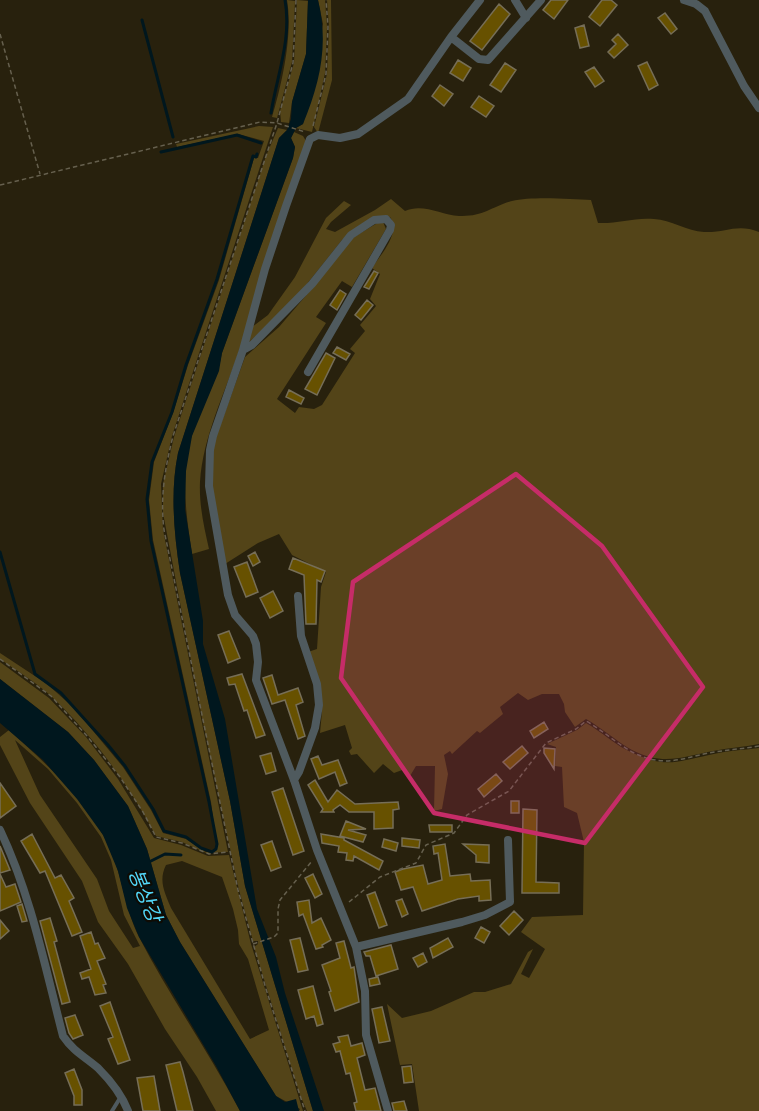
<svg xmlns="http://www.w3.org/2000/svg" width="759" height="1111" font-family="'Alegreya Sans','Noto Sans KR',sans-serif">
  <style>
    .green { fill: #534418; fill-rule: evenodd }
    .water { fill: #00171e }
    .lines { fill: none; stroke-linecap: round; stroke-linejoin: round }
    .stream { stroke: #00171e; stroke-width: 3 }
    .building { fill: #675100; stroke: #766e57; stroke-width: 1.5 }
    .path { stroke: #66604e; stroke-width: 1.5; stroke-dasharray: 4.5 3; stroke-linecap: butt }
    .lane { stroke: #4f5a5e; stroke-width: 4 }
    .street { stroke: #4f5a5e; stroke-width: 8 }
    .marked { fill: #c62c68; fill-opacity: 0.2; stroke: #c62c68; stroke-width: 4.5; stroke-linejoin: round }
    .labels { text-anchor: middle; stroke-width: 4.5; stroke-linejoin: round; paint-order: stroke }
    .water-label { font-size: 20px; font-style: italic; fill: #52d5f6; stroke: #0e0b04 }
  </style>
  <rect width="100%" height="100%" fill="#28210d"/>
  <path class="green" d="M 287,0 L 295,1 L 292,62 L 277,118 L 272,117 C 282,84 293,34 287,0 Z
    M 297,0 L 308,1 L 306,54 L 292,102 L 289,123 L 281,122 L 280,111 L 294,63 Z
    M 318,0 L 325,0 L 327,27 L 325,73 L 312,132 L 296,128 L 303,124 L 323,24 Z
    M 327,0 L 331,0 L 332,80 L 318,133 L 314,127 L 327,74 L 329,27 Z
    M 259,126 L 273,127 L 172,436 L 161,484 L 163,530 L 228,852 L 206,853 L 182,842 L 156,836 C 129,785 94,737 52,697 C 36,682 17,671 0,659 L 0,653 L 47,684 L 74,708 L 123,767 L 151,810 L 163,833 L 186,839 L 206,852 L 213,852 L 217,849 L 211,802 L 153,540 L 149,500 L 154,462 L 173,413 L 188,365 L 219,280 L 254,158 L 258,158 L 264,141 L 238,134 L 177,147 L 176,144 Z
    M 278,128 L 287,130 L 279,138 L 178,453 C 170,492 174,533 180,573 L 230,801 L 245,886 L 313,1111 L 307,1111 L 300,1095 L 254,947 L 258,944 L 258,941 L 253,941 L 239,890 L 202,718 L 163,513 L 163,484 L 174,437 L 266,156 Z
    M 294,132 L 303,136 L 306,141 C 284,211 263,281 239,351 C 225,393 203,436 200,482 C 199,505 204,527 209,549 L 192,554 C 186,514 180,474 192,435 C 201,407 217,383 222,353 L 293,158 L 295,147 L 291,138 Z
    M 391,199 L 405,211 C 423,203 441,215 459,216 C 483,217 491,207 512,201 C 532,196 571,199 591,200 L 598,223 C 617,224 635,217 654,219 C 671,220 687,231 704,232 C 726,233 737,223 759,232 L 759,744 C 744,747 728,748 713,751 C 682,757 663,766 632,750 C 616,741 602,728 586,719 L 575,727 L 565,712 L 564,704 L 559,694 L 542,694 L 528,700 L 518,693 L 500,707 L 503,714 L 480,733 L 477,731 L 452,754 L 450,751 L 444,755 L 448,774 L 442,809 L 434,811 L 435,766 L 416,766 L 410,776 L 405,769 L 394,773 L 383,764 L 374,773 L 357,754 L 351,755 L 349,751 L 352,748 L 345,725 L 320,733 L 322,711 L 308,652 L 317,649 L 321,587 L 326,572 L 292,555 L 279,534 L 258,543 L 225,564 L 214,503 L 211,471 L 215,440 L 245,357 L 279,327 L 315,285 L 349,240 L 379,222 L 383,222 L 386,229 L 352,287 L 342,281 L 316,317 L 326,323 L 277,399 L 295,413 L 299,407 L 314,409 L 322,405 L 355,353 L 350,349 L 365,331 L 360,325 L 376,306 L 370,299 L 380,274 L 372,268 C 381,254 401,233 390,217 L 378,216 L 342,240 L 291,304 L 248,343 L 252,327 L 268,315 L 295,277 L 326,218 L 344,201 L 351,205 L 331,222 L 326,229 L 335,232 L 375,210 Z
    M 0,662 L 49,698 L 86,737 L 118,779 L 154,838 L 181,845 L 208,856 L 229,855 L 251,944 L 303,1111 L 299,1111 L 300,1109 L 276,1096 L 180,942 L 166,915 L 147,849 L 128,806 L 94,760 L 68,732 L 0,679 ZM 182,861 L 222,877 L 233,909 L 238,930 L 239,944 L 248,959 L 269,1030 L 250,1039 L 171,908 C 165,893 158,881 166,865 Z
    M 586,723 C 602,732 616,746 633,753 C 665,768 676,762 709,755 C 725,751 742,750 759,748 L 759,1111 L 419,1111 L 412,1064 L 400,1065 L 387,1004 L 402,1018 L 431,1011 L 474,992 L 485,992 L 511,984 L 528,952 L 533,949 L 521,974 L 529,978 L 545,949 L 521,932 L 532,917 L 583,915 L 584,842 L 577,813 L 564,807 L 562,767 L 555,766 L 556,747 L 547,744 L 577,730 Z
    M 9,730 C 43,761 80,794 103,835 C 122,867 123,905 139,937 C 170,997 209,1052 240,1111 L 216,1111 L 197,1077 L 165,1029 L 128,964 L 98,922 L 82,881 L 30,803 L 0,745 L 0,737 ZM 15,740 L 48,769 L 77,803 L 101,837 L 111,860 L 124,915 L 140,946 L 133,948 L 109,911 L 97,879 L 40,795 Z"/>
  <path class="water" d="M 308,0 L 318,0 C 329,44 320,83 303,124 L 296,128 L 291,138 L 295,147 L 293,158 L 222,353 L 219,371 L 192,436 L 186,471 L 185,509 L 203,621 L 203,644 L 225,719 L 257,909 L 276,957 L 285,993 L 324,1111 L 313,1111 L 245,886 L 230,801 L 180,573 C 174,533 170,492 178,453 L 279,138 L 287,130 L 291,119 L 292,102 L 306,54 Z
    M 0,679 L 68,732 L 94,760 L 128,806 L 147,849 L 166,915 L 180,942 L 276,1096 L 285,1102 L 296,1099 L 299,1111 L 240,1111 L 216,1066 L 139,937 L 127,908 L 118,871 L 103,835 L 77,799 L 43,760 L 0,723 Z"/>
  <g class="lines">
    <path class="stream" d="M 142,20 L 173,137
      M 271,113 C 277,75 292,39 285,0
      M 161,152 L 237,135 L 261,143
      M 0,552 L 35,674 L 61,693 L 108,745 L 125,766 L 153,809 L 164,831 L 186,837 L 201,848 L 212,852 L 216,849 L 217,844 L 209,802 L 151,541 L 147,499 L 152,462 L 172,412 L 186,365 L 217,279 L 253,156 L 256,157 L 257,154
      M 151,861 L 165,854 L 181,855"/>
  </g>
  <path class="building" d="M 551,0 L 568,0 L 554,19 L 543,10 Z
    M 602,0 L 611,0 L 617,5 L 600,26 L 589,17 Z
    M 499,4 L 510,14 L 482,50 L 470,41 Z
    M 665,13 L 677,29 L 671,34 L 658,18 Z
    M 584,25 L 589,46 L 580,48 L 575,28 Z
    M 618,34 L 628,45 L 614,58 L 608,52 L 616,44 L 612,40 Z
    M 458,60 L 471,68 L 463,81 L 450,73 Z
    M 647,62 L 658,85 L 649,90 L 638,66 Z
    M 505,63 L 516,70 L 501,92 L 490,85 Z
    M 594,67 L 604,81 L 595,87 L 585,72 Z
    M 440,85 L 453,94 L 444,106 L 432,96 Z
    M 479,96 L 494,106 L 486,117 L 471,107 Z
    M 374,271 L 378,273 L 369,289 L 364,287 Z
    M 340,290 L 346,294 L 337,310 L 330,305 Z
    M 367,300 L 373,305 L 361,320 L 355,315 Z
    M 337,347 L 350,354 L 346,360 L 333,353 Z
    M 326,353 L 335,358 L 317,395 L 305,389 Z
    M 289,390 L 304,398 L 301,404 L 286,397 Z
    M 255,552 L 260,562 L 253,566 L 248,556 Z
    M 293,558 L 325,571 L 321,582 L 317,580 L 316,624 L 306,624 L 304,575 L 289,569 Z
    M 247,562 L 258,592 L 246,597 L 234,567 Z
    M 273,591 L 283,611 L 270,618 L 260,598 Z
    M 229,631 L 240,658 L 228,663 L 218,635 Z
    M 242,674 L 265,735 L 256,738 L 247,710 L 244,711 L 235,684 L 229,685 L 227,678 Z
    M 272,675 L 278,695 L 298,688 L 303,702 L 296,705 L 305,736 L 298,739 L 285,700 L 272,704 L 263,678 Z
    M 544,722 L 548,729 L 534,738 L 530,731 Z
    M 522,746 L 528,753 L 510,769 L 503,762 Z
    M 544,748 L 555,749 L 554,769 L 544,753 Z
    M 271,753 L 276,771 L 266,774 L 260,756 Z
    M 318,756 L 322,765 L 338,760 L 347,783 L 340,786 L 335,772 L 319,779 L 311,759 Z
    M 496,774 L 502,781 L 484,797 L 478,789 Z
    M 315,780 L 328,802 L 337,790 L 355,804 L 398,802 L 399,809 L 393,810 L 393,828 L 374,829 L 374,812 L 349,812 L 340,805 L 333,810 L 334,812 L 321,812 L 323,809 L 308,785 Z
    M 0,783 L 16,806 L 0,818 Z
    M 283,788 L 304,851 L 293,855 L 272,792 Z
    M 511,801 L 519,801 L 519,813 L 511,813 Z
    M 523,809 L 537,810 L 536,882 L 559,883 L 559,893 L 522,893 Z
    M 346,821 L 366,829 L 348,830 L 366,835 L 363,842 L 340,836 Z
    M 429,825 L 452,825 L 452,832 L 430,832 Z
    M 32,834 L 55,878 L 61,875 L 74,898 L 69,901 L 82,932 L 72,936 L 45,871 L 40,873 L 21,841 Z
    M 321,834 L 344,838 L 344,840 L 383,861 L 379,870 L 354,856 L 353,861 L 346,860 L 347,853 L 338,852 L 339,846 L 322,843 Z
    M 402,838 L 420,840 L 419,848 L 402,846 Z
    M 384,839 L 398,843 L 396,851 L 382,847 Z
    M 272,841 L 281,867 L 271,871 L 261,845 Z
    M 445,844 L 450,876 L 470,874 L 471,881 L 490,880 L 491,900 L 479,901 L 479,896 L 458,899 L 422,911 L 413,887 L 401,890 L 395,872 L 403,869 L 423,865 L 428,884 L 442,880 L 438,853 L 434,854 L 433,846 Z
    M 463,844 L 489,845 L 489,863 L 476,862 L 476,855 Z
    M 0,846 L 10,870 L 0,873 Z
    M 0,874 L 6,887 L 15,884 L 21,902 L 0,911 Z
    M 313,874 L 322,894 L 315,898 L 305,878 Z
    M 375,892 L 387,925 L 379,928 L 367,895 Z
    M 402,899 L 408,914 L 402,917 L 396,901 Z
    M 309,900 L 312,923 L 321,918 L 331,940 L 322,945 L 323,947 L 316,949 L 303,914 L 299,916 L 297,902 Z
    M 22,904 L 27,921 L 22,922 L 17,906 Z
    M 514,911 L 523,920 L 509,935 L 500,926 Z
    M 50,918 L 57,941 L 54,942 L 70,1002 L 62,1004 L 40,921 Z
    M 0,920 L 9,931 L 0,939 Z
    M 481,927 L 490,932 L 484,943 L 475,938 Z
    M 91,932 L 95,944 L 98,943 L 105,958 L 97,961 L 106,984 L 103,985 L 106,993 L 95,995 L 89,977 L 82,979 L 80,973 L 91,969 L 80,936 Z
    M 300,938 L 308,970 L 298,972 L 290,940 Z
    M 448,938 L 453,947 L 433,958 L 430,948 Z
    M 344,941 L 351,968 L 354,967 L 359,1002 L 335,1011 L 329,992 L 331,991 L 322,965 L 340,958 L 336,943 Z
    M 391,945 L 398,969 L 376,976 L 370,956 L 366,956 L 364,952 Z
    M 423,953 L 427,962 L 418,967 L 413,958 Z
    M 378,977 L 380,984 L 370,986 L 369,979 Z
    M 313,986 L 323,1024 L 317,1026 L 314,1016 L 306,1019 L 298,990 Z
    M 110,1002 L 130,1060 L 118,1064 L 108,1039 L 113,1037 L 100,1006 Z
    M 382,1007 L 390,1041 L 379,1043 L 372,1009 Z
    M 75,1015 L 83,1035 L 73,1039 L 69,1033 L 65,1018 Z
    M 348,1035 L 351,1046 L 362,1043 L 365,1055 L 357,1058 L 365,1090 L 375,1088 L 381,1111 L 356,1111 L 354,1103 L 357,1102 L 350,1073 L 346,1074 L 340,1051 L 336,1052 L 333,1044 L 340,1042 L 338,1037 Z
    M 180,1062 L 183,1072 L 193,1111 L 177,1111 L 166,1065 Z
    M 411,1066 L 413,1082 L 404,1083 L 402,1067 Z
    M 74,1069 L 82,1090 L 82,1105 L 74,1105 L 74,1096 L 65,1073 Z
    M 154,1076 L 160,1111 L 143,1111 L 137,1078 Z
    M 404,1101 L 407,1111 L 394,1111 L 392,1103 Z"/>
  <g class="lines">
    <path class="path" d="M 296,0 L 293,63 L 277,123 L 173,436 C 165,468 160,497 164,530 L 238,890 L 266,989 L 305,1111
      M 0,34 L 40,174
      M 313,126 L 326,74 L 328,27 L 326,0
      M 0,185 L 260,122 L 277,123 L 305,132
      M 0,659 L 51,696 L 87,736 L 120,777 L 143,812 L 156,837 L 182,843 L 209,854 L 228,852
      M 349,902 L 380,877 L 416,863 L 426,845 L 454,833 L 467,815 L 509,791 L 546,743 L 576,729 L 586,721 C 602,730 616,743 632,752 C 662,767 678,760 708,753 C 725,750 742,749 759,746
      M 253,944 L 274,937 L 278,933 L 278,909 L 280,900 L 312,861"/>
    <path class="lane" d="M 112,1111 L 120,1098"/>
    <path class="street" d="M 515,0 L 526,18
      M 684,0 L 696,4 L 705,11 L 744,86 L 759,108
      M 451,37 L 479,59 L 488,60 L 541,0
      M 243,350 L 252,345 L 312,284 L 351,235 L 374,220 L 386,219 L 391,225 L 390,230 L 308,372
      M 294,780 L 299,772 L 315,728 L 319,705 L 317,684 L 301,636 L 298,596
      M 0,830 C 31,895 45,967 63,1036 C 74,1052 84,1056 98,1068 C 110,1080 122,1095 128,1111
      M 356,947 L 462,922 L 485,915 L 510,902 L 508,840
      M 388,1111 L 366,1035 L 365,991 L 356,947 L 317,850 L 294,780 L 256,680 L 258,662 L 256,644 L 253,636 L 235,615 L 228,595 L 209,486 L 210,450 L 213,436 L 243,350 L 265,269 L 286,206 L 310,139 L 318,135 L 340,138 L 358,134 L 408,99 L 451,37 L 480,0"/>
  </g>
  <path class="marked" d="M 516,474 L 602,546 L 703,687 L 585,843 L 434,813 L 341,678 L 353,582 Z"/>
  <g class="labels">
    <g class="water-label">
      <text transform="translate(145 895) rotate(68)" y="7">봉상강</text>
    </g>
  </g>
</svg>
